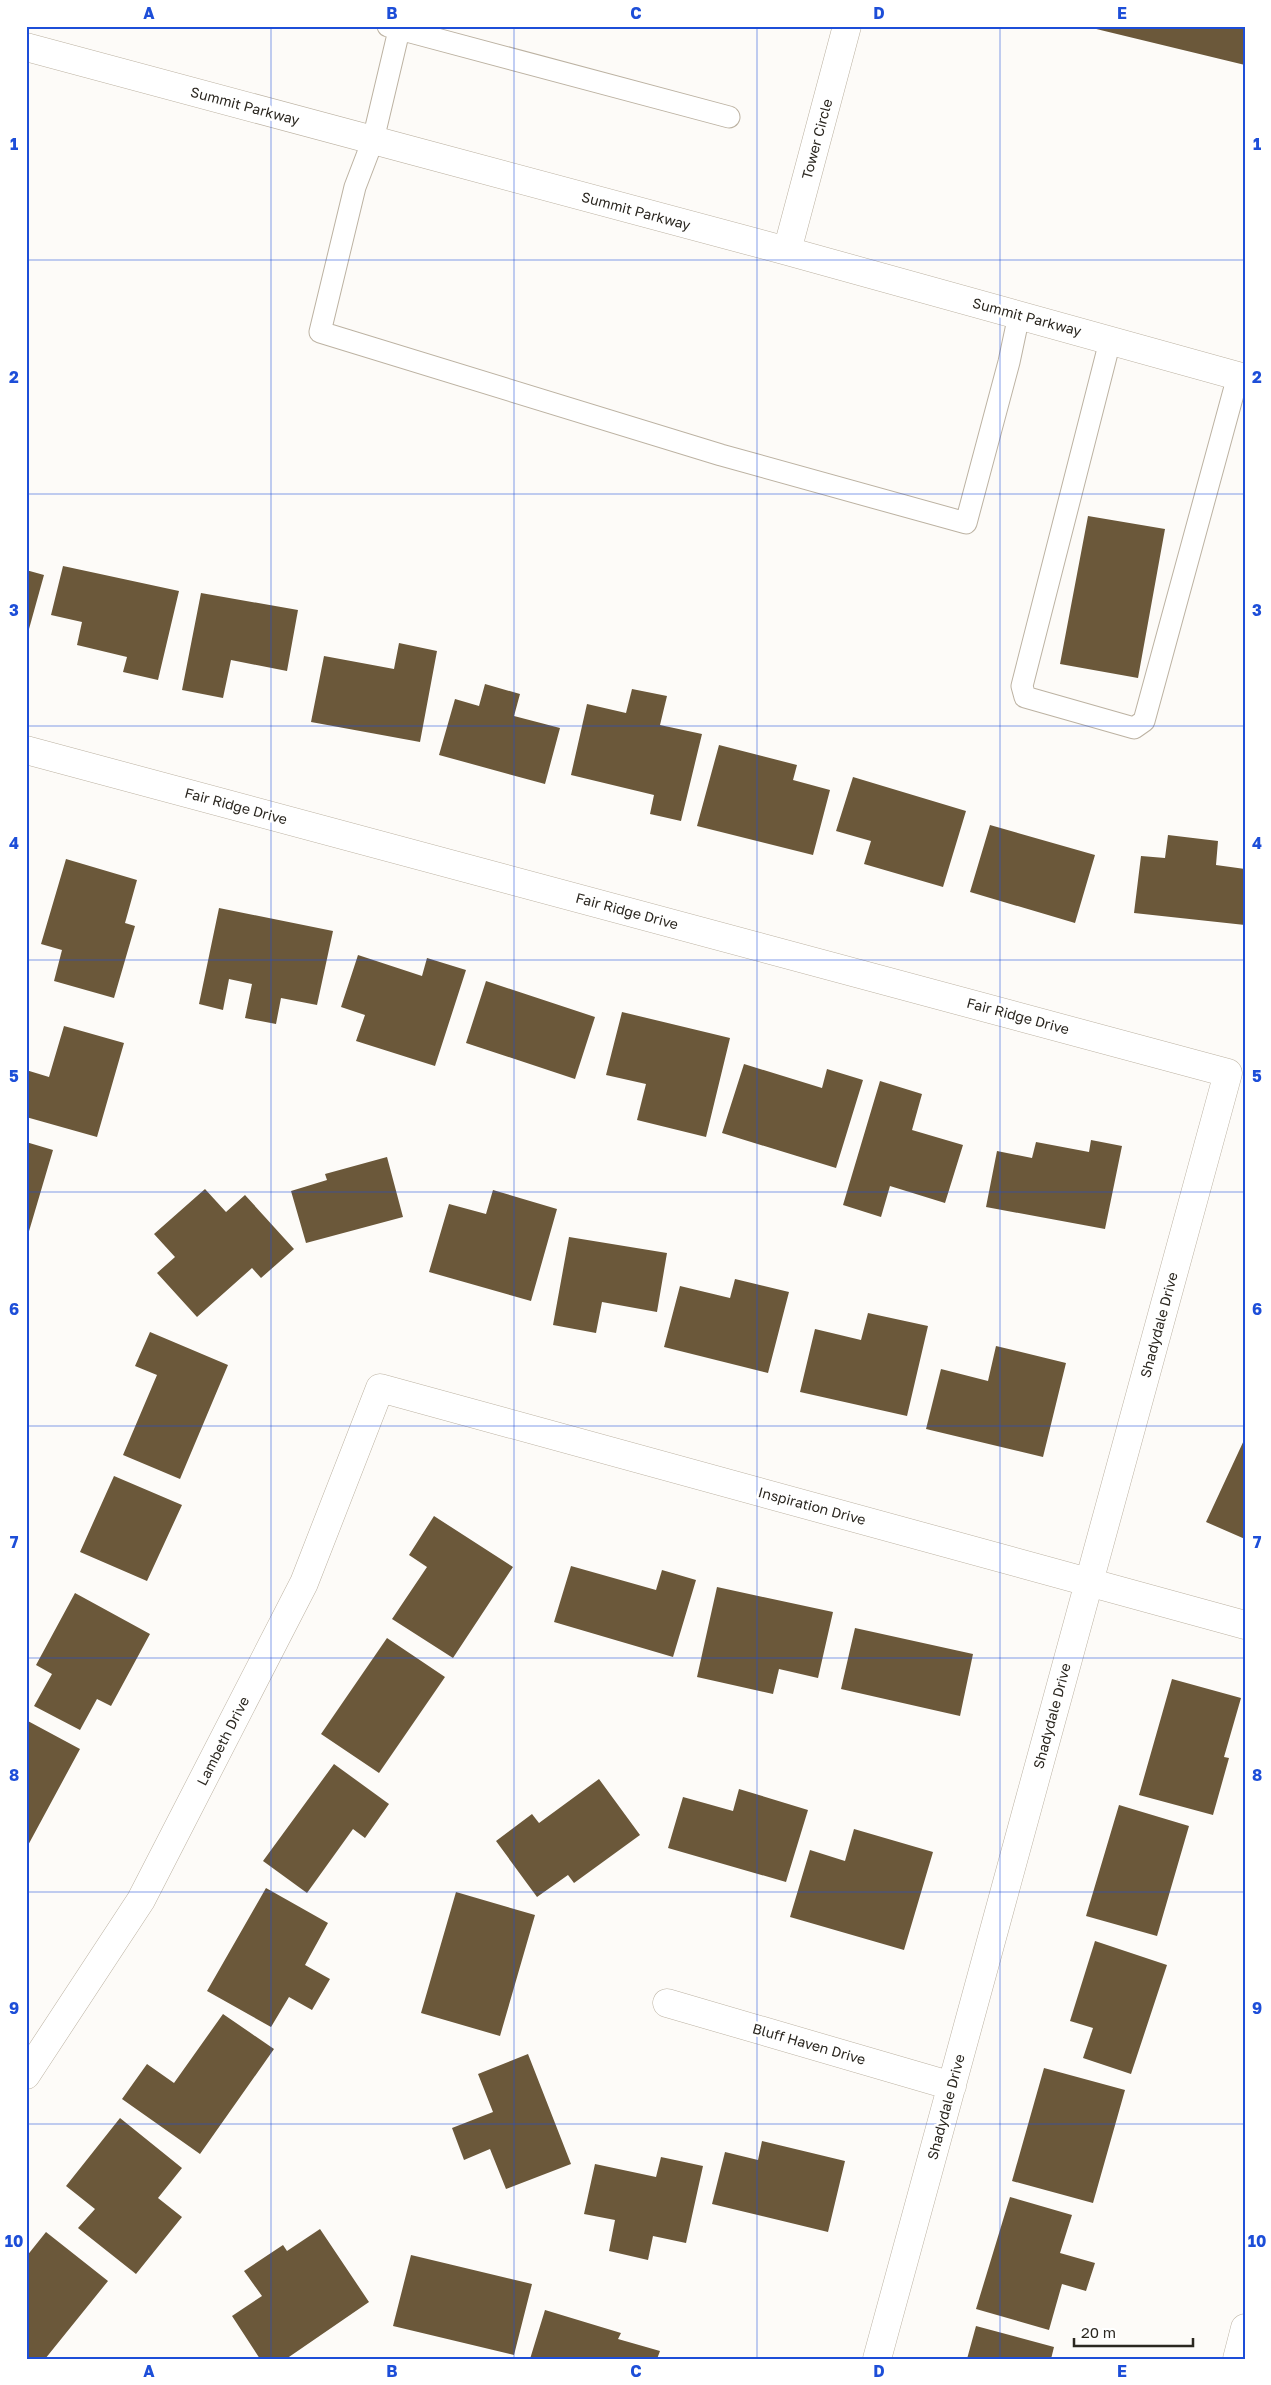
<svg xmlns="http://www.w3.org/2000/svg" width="1271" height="2385" font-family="'Golos Text',sans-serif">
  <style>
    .building { fill: #6b583a }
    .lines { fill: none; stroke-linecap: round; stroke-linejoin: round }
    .lane-casing { stroke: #bcb2a2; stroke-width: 23 }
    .street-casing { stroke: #bcb2a2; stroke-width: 29 }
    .secondary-casing { stroke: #bcb2a2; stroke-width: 29 }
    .lane { stroke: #fff; stroke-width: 21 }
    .street { stroke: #fff; stroke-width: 28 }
    .secondary { stroke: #fff; stroke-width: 28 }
    .grid { fill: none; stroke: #1d4ed8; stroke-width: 1; stroke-opacity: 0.55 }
    .labels { text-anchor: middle; stroke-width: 5; stroke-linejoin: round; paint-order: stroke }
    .street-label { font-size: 14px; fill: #2b2720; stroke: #fff }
    .neatline { fill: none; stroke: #1d4ed8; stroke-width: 2 }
    .grid-label { font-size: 16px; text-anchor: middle; font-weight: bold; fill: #1d4ed8 }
  </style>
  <rect width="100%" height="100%" fill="#fdfbf8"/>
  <path class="building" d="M 1088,26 L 1245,26 L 1245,65 L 1088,27 Z
    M 1088,516 L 1165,529 L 1138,678 L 1060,664 Z
    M 63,566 L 179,591 L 158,680 L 123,672 L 127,657 L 77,645 L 82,622 L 51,615 Z
    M 26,570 L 44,575 L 29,629 L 26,628 Z
    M 201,593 L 298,610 L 287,671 L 231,660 L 223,698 L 182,690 Z
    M 399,643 L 437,651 L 420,742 L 311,722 L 324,656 L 394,669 Z
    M 485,684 L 520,694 L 514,716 L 560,728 L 545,784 L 439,755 L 455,699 L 479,706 Z
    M 632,689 L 667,696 L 660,725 L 702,734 L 681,821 L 650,814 L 654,795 L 571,775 L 587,704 L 626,713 Z
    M 719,745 L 797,765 L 793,780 L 830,790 L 813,855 L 697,826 Z
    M 853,777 L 966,811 L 943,887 L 864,864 L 871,841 L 836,831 Z
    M 990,825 L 1095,855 L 1075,923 L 970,892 Z
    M 1168,835 L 1218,841 L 1216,865 L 1245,869 L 1245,925 L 1134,913 L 1141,856 L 1165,858 Z
    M 66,859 L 137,880 L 125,923 L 135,926 L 114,998 L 54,981 L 62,950 L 41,944 Z
    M 219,908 L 333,931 L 317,1005 L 281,998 L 276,1024 L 245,1018 L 252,984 L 229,979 L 223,1010 L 199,1004 Z
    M 358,955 L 422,976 L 427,958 L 466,970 L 435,1066 L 356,1041 L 365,1015 L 341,1007 Z
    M 486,981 L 595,1017 L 575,1079 L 466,1043 Z
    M 622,1012 L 730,1038 L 706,1137 L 637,1120 L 646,1084 L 606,1075 Z
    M 64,1026 L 124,1043 L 97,1137 L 26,1117 L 26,1070 L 49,1077 Z
    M 744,1064 L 822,1088 L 827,1069 L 863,1080 L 836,1168 L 722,1133 Z
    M 880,1081 L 922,1094 L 912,1130 L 963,1145 L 945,1203 L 890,1186 L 881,1217 L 843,1205 Z
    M 1091,1140 L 1122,1146 L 1105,1229 L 986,1207 L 997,1151 L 1032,1158 L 1036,1142 L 1089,1152 Z
    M 26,1142 L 53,1150 L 27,1238 L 26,1238 Z
    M 387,1157 L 403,1217 L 306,1243 L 291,1191 L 327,1180 L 325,1174 Z
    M 205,1189 L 226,1212 L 245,1195 L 294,1249 L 261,1278 L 252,1268 L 197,1317 L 157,1273 L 175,1257 L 154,1234 Z
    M 493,1190 L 557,1209 L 531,1301 L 429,1272 L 449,1204 L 486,1214 Z
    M 569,1237 L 667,1253 L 657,1312 L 602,1302 L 596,1333 L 553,1325 Z
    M 735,1279 L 789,1292 L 768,1373 L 664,1347 L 680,1286 L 730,1298 Z
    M 868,1313 L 928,1326 L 907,1416 L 800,1392 L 815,1329 L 861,1340 Z
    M 150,1332 L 228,1365 L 180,1479 L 123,1455 L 157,1375 L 135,1366 Z
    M 996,1346 L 1066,1363 L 1043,1457 L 926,1429 L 941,1369 L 988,1381 Z
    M 1245,1438 L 1245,1539 L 1206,1522 Z
    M 114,1476 L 182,1505 L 147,1581 L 80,1552 Z
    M 434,1516 L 513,1567 L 453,1658 L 392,1619 L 427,1567 L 409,1555 Z
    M 571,1566 L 656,1590 L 662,1570 L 696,1580 L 673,1657 L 554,1622 Z
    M 717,1587 L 833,1612 L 818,1678 L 779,1669 L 773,1694 L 697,1677 Z
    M 75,1593 L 150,1634 L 111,1706 L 97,1699 L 80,1730 L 34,1706 L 52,1674 L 36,1665 Z
    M 855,1628 L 973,1654 L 960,1716 L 841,1689 Z
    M 387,1638 L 445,1677 L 379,1773 L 321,1734 Z
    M 1172,1679 L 1241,1698 L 1224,1757 L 1229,1758 L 1213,1815 L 1139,1795 Z
    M 26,1720 L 80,1749 L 26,1849 Z
    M 334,1764 L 389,1804 L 365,1838 L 353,1829 L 307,1893 L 263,1861 Z
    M 599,1779 L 640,1835 L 574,1883 L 568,1875 L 537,1897 L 496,1841 L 532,1814 L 539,1823 Z
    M 739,1789 L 808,1810 L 786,1882 L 668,1848 L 683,1797 L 733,1811 Z
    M 1119,1805 L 1189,1826 L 1157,1936 L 1086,1916 Z
    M 854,1829 L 933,1852 L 904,1950 L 790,1917 L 810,1850 L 845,1861 Z
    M 266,1888 L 328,1923 L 305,1965 L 330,1979 L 312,2010 L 289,1997 L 271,2027 L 207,1991 Z
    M 456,1892 L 535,1915 L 500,2036 L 421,2013 Z
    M 1095,1941 L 1167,1965 L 1131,2074 L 1083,2058 L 1093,2028 L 1070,2021 Z
    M 223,2014 L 274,2049 L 200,2154 L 122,2099 L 147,2064 L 174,2083 Z
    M 528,2054 L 571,2164 L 506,2189 L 490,2149 L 464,2160 L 452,2128 L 493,2112 L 478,2074 Z
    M 1044,2068 L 1125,2090 L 1093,2203 L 1012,2181 Z
    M 120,2118 L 182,2168 L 158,2198 L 182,2217 L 136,2274 L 78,2228 L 95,2209 L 66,2186 Z
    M 762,2141 L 845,2161 L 828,2232 L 712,2204 L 725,2152 L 758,2160 Z
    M 661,2157 L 703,2166 L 686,2243 L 653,2236 L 648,2260 L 609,2251 L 615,2220 L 584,2214 L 595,2164 L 656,2177 Z
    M 1010,2197 L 1072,2215 L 1060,2253 L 1095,2263 L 1086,2291 L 1062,2284 L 1049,2330 L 976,2309 Z
    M 320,2229 L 369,2302 L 286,2359 L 260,2359 L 232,2316 L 262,2296 L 244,2271 L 283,2245 L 287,2251 Z
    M 46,2232 L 108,2281 L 45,2359 L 26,2359 L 26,2257 Z
    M 411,2255 L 532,2284 L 514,2355 L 393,2326 Z
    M 545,2310 L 621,2333 L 618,2339 L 660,2351 L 657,2359 L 530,2359 Z
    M 976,2326 L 1054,2347 L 1051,2359 L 967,2359 Z"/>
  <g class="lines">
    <defs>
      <path id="lane" d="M 388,26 L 729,117
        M 400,26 L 373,140 L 355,187 L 320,332 L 721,455 L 966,523 L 1009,362 L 1019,315
        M 1110,341 L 1022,686 L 1025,697 L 1134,728 L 1144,721 L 1238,376"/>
      <path id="street" d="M 26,47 L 787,251 L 1245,378
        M 787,251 L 847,26
        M 26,750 L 1228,1073 L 877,2359
        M 667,2003 L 952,2086
        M 26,2075 L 141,1900 L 304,1583 L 380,1388 L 1245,1625"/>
      <path id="secondary" d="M 1237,2359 L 1245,2328"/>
    </defs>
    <use href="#lane" class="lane-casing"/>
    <use href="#street" class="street-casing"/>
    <use href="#secondary" class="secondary-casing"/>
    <use href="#lane" class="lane"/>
    <use href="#street" class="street"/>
    <use href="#secondary" class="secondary"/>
  </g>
  <path class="grid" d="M 271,26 L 271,2359M 514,26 L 514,2359M 757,26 L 757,2359M 1000,26 L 1000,2359M 26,260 L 1245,260M 26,494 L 1245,494M 26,726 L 1245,726M 26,960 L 1245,960M 26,1192 L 1245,1192M 26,1426 L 1245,1426M 26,1658 L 1245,1658M 26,1892 L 1245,1892M 26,2124 L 1245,2124"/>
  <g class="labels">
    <g class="street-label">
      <text transform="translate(245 106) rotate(15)" y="5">Summit Parkway</text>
      <text transform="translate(817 139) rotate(-75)" y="5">Tower Circle</text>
      <text transform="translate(636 211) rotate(15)" y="5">Summit Parkway</text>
      <text transform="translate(1027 317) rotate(15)" y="5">Summit Parkway</text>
      <text transform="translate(236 806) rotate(15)" y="5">Fair Ridge Drive</text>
      <text transform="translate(627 911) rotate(15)" y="5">Fair Ridge Drive</text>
      <text transform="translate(1018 1016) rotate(15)" y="5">Fair Ridge Drive</text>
      <text transform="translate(1159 1325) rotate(-75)" y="5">Shadydale Drive</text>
      <text transform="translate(812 1506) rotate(15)" y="5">Inspiration Drive</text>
      <text transform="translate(1052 1716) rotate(-75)" y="5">Shadydale Drive</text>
      <text transform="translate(223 1741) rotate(-63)" y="5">Lambeth Drive</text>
      <text transform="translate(809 2044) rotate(16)" y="5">Bluff Haven Drive</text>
      <text transform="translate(946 2107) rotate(-75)" y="5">Shadydale Drive</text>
    </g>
  </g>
  <rect width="1271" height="2385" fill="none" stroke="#ffffff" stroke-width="55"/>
  <path d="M1074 2338v8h119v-8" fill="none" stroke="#2b2720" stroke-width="2.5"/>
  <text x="1081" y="2338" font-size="15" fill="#2b2720" stroke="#ffffff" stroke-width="4" paint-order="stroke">20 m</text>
  <rect x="28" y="28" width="1216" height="2330" class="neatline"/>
  <g class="grid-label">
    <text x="149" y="19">A</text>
    <text x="392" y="19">B</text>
    <text x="636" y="19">C</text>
    <text x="879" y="19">D</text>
    <text x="1122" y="19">E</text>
    <text x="14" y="150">1</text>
    <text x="1257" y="150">1</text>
    <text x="14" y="383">2</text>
    <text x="1257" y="383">2</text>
    <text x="14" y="616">3</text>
    <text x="1257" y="616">3</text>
    <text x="14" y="849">4</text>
    <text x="1257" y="849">4</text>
    <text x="14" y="1082">5</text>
    <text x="1257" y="1082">5</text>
    <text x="14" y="1315">6</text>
    <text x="1257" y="1315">6</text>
    <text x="14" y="1548">7</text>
    <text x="1257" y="1548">7</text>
    <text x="14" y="1781">8</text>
    <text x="1257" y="1781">8</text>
    <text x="14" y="2014">9</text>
    <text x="1257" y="2014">9</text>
    <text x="14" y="2247">10</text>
    <text x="1257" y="2247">10</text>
    <text x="149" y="2377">A</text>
    <text x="392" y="2377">B</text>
    <text x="636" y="2377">C</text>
    <text x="879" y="2377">D</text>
    <text x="1122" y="2377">E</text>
  </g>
</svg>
